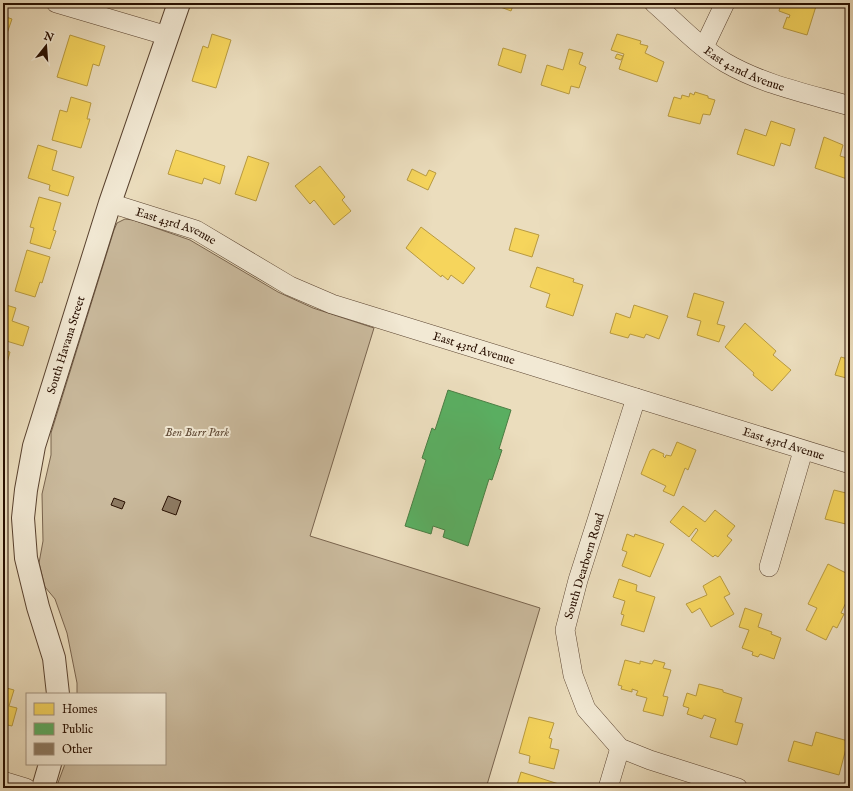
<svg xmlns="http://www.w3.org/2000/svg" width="853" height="791" font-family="'IM FELL English',serif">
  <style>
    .green { fill: #caba9d; stroke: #79644e }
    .homes { fill: #f6d55c; stroke: #b89a40 }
    .public { fill: #5aae61; stroke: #4b7e44 }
    .building { fill: #8d7a62; stroke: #280f00 }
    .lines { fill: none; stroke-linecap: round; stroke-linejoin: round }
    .minor-casing { stroke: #59422f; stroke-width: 20 }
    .tertiary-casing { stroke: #59422f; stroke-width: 24 }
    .minor { stroke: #f2e9d4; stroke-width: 19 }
    .tertiary { stroke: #f2e9d4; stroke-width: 22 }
    .labels { text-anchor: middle; stroke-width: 4; stroke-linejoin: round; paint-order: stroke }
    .street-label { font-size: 12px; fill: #280f00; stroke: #f2e9d4 }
    .park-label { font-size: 12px; font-style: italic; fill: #614b37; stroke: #f2e9d4 }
  </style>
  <rect width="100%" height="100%" fill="#ebddbd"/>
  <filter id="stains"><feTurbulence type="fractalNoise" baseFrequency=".005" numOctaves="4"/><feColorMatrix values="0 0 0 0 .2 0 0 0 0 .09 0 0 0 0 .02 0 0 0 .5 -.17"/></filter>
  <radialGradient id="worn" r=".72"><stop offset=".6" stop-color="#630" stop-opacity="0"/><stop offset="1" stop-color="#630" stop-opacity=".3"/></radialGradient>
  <path class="green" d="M 125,219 L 133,220 L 190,240 L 278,292 L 313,308 L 374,328 L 310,536 L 540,608 L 486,788 L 56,788 L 65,764 L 165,764 L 165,694 L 77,694 L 77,683 L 67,633 L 55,599 L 45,587 L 39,563 L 43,541 L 42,494 L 51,455 L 51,433 L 114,230 L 117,223 Z"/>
  <path class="homes" d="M 490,3 L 514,3 L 511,11 Z
    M 516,3 L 530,3 L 529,7 Z
    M 781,3 L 817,3 L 807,35 L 783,28 L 787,17 L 789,18 L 790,15 L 779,11 Z
    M 3,16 L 12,19 L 3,45 Z
    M 212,34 L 231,40 L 216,88 L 192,81 L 203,46 L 208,48 Z
    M 617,34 L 641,41 L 640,44 L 648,46 L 645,53 L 664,62 L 657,82 L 619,69 L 624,54 L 611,50 Z
    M 70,35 L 105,46 L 99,66 L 93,64 L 87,86 L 57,77 Z
    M 850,39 L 850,56 L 846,54 Z
    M 503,48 L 526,55 L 521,73 L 498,65 Z
    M 569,49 L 583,53 L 579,64 L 586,67 L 579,88 L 571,86 L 569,94 L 541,85 L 547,65 L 563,70 Z
    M 617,54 L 623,56 L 621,60 L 615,58 Z
    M 695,92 L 708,96 L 708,98 L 715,100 L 710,115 L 703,114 L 700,124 L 668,116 L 674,97 L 681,99 L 682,95 L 689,97 L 690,93 L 694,95 Z
    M 71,97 L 91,103 L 87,119 L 90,119 L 81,148 L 52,140 L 60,110 L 67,112 Z
    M 771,121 L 795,129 L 790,146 L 781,143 L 774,166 L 737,154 L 745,129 L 766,136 Z
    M 824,137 L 843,145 L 840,156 L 850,159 L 850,180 L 815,168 Z
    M 38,145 L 57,151 L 52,170 L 74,177 L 68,196 L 49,190 L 50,185 L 28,178 Z
    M 176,150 L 225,166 L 220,184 L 204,178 L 202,184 L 168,174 Z
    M 248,156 L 269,163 L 256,201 L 235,194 Z
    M 320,166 L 345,197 L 342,200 L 351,211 L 334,225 L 314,200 L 310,204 L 295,186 Z
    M 412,169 L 426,176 L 429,170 L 436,173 L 428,190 L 407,180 Z
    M 39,197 L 61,203 L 53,230 L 56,231 L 50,249 L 30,243 L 34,228 L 30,227 Z
    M 421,227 L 475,268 L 463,284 L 451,275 L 448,280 L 442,275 L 441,277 L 406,248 Z
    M 515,228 L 539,235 L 532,257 L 509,250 Z
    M 27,250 L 50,257 L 42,283 L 40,282 L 35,297 L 15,291 Z
    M 537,267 L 574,279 L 573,282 L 583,285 L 573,316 L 546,307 L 550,294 L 530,287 Z
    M 694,293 L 724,302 L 717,324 L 725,326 L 719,342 L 697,335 L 701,321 L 687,317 Z
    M 3,304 L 16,308 L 12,321 L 29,327 L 23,346 L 3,340 Z
    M 634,305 L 668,316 L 659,339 L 646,334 L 644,338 L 630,334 L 628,338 L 610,333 L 616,313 L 630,318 Z
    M 745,323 L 776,351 L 773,355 L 791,370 L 772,391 L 753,375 L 754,373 L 725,347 Z
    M 3,350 L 10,352 L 4,374 L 3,374 Z
    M 850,354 L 850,379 L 835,375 L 841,357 L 848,359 Z
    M 677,442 L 696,450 L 688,470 L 685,468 L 674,496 L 663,491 L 666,486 L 641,474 L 650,451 L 653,449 L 664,454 L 663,456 L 665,458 L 666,455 L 671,456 Z
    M 834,490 L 846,493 L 850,496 L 850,525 L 825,519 Z
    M 683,506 L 705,522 L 715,510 L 735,526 L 727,536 L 732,540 L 718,557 L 715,555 L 713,557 L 691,540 L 698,530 L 696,528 L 689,537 L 670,522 Z
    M 627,534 L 634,537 L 635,534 L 664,544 L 650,577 L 622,566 L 627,552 L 622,550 Z
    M 828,564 L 850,575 L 850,594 L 841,613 L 844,614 L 837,628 L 833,626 L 826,640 L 806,630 L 817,608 L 808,604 Z
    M 720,576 L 730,594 L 724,597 L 734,614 L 711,627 L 700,608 L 692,613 L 686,604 L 707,595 L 703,586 Z
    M 619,579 L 637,585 L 636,591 L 655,597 L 644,632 L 621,625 L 624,615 L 621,614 L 625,601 L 613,597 Z
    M 745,608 L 762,614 L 758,627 L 772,632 L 771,634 L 781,638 L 774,659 L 760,654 L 758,657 L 752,655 L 753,652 L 742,648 L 749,630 L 739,627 Z
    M 625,660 L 640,664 L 640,661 L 652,664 L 654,660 L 665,663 L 663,668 L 671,670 L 663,696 L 668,697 L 663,716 L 643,711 L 647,698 L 636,695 L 638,691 L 632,689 L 632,692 L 621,689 L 622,686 L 618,685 Z
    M 699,684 L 723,690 L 723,692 L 742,698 L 735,722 L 743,724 L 737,745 L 710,737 L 716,719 L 704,715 L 702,719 L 687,714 L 689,708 L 683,706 L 687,693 L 696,696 Z
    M 3,687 L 14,690 L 9,706 L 17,708 L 12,726 L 3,724 Z
    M 529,717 L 554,723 L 549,738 L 552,739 L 550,748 L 559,750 L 554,769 L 529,763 L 530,756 L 519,753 Z
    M 816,732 L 848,741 L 839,775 L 788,761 L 794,741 L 812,746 Z
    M 521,772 L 565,786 L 564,788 L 516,788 Z"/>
  <path class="public" d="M 448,390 L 511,410 L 499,449 L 502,450 L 492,480 L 489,479 L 468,546 L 443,537 L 445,530 L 433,526 L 431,534 L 405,526 L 426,460 L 422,458 L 432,428 L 435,430 Z"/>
  <path class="building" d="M 168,496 L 181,501 L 176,515 L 162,510 Z
    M 114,498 L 125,502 L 122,509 L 111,505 Z"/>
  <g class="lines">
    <defs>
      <g id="minor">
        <path d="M 56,3 L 168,36"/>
        <path id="s1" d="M 654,3 C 677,23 700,48 726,63 C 764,85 809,94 850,106"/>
        <path d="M 704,47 L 725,3"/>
        <path id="s2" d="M 110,203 L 196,230 L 290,286 L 332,304 L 850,464"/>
        <path d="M 636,398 L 578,580 L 565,630 L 573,675 L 586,709 L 620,748 L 650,760 L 738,788"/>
        <path d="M 769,567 L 803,451"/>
        <path d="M 3,781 L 26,788"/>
        <path d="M 608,788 L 620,748"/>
      </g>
      <g id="tertiary">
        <path id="s3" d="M 58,694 L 54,658 L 38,607 L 26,558 L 23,518 L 26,490 L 34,446 L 110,203 L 179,3"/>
        <path d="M 43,788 L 50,764"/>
      </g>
    </defs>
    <use href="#minor" class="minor-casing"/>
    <use href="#tertiary" class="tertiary-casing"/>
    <use href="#minor" class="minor"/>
    <use href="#tertiary" class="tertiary"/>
  </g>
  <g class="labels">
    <g class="street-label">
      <text dy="4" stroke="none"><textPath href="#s1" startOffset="113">East 42nd Avenue</textPath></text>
      <text dy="4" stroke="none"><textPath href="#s2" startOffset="70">East 43rd Avenue</textPath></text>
      <text dy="4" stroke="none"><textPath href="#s3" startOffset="359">South Havana Street</textPath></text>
      <text dy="4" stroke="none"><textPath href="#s2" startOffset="394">East 43rd Avenue</textPath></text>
      <text dy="4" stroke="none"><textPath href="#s2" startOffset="718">East 43rd Avenue</textPath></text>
      <text transform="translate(584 566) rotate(-73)" y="4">South Dearborn Road</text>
    </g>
    <g class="park-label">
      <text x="197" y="436">Ben Burr Park</text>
    </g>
  </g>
  <rect width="853" height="791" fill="none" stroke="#ebddbd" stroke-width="16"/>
  <rect x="4" y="4" width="845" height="783" fill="none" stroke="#280f00" stroke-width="2"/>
  <rect x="8" y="8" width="837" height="775" fill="none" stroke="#280f00"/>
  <rect x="26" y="693" width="140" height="72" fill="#f2e9d4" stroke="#a1927f"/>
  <rect x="34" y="703" width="20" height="12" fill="#f6d55c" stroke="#a1927f"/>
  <text x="62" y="713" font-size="12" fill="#280f00">Homes</text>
  <rect x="34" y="723" width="20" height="12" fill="#5aae61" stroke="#a1927f"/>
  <text x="62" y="733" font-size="12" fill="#280f00">Public</text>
  <rect x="34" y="743" width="20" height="12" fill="#8d7a62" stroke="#a1927f"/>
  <text x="62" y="753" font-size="12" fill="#280f00">Other</text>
  <g transform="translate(46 46) rotate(17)" stroke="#f2e9d4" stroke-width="3" paint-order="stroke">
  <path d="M0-3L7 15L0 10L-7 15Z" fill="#280f00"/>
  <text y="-6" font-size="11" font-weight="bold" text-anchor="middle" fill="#280f00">N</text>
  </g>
  <rect width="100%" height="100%" filter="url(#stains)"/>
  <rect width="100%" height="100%" fill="url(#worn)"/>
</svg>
